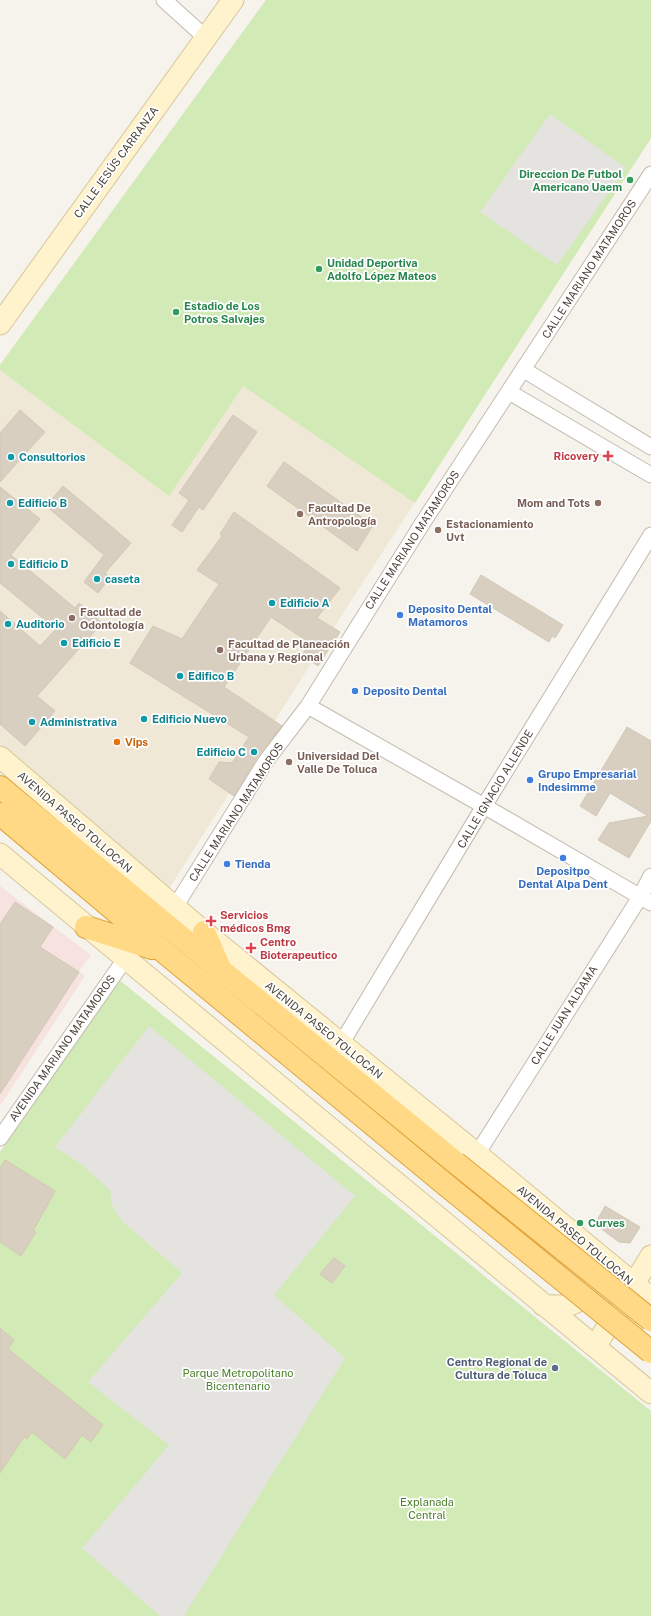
<svg xmlns="http://www.w3.org/2000/svg" width="651" height="1616" font-family="'Public Sans',sans-serif">
  <style>
    .education { fill: #efe8d6 }
    .medical { fill: #f6e3e0 }
    .green { fill: #d2eab5 }
    .parking { fill: #e5e3e0 }
    .building { fill: #d8cfc1; stroke: #d3c7b4 }
    .lines { fill: none; stroke-linecap: round; stroke-linejoin: round }
    .minor-casing { stroke: #c2bbae; stroke-width: 17 }
    .secondary-casing { stroke: #d6c79b; stroke-width: 23 }
    .trunk-casing { stroke: #e0a43c; stroke-width: 24 }
    .minor { stroke: #fff; stroke-width: 15 }
    .secondary { stroke: #fff3cd; stroke-width: 21 }
    .trunk { stroke: #ffd985; stroke-width: 22 }
    .trunk-bridge-casing { stroke: #e0a43c; stroke-width: 24; stroke-linecap: butt }
    .trunk-bridge { stroke: #ffd985; stroke-width: 22 }
    .leisure-dot { fill: #2e9e5b; stroke: #fff; stroke-width: 1.5 }
    .health-dot { fill: #e0444e; stroke: #fff; stroke-width: 1.5 }
    .culture-dot { fill: #0f9aa8; stroke: #fff; stroke-width: 1.5 }
    .education-dot { fill: #8d6e63; stroke: #fff; stroke-width: 1.5 }
    .shop-dot { fill: #3f7fe0; stroke: #fff; stroke-width: 1.5 }
    .food-dot { fill: #e8710a; stroke: #fff; stroke-width: 1.5 }
    .service-dot { fill: #5c6f8a; stroke: #fff; stroke-width: 1.5 }
    .labels { text-anchor: middle; stroke-width: 3.5; stroke-linejoin: round; paint-order: stroke }
    .street-label { font-size: 11px; fill: #4b4439; stroke: #fff }
    .leisure-label { font-size: 11px; font-weight: bold; fill: #27864d; stroke: #fff; text-anchor: start }
    .health-label { font-size: 11px; font-weight: bold; fill: #be3a42; stroke: #fff; text-anchor: start }
    .culture-label { font-size: 11px; font-weight: bold; fill: #0d838f; stroke: #fff; text-anchor: start }
    .education-label { font-size: 11px; font-weight: bold; fill: #785e54; stroke: #fff; text-anchor: start }
    .shop-label { font-size: 11px; font-weight: bold; fill: #366cbe; stroke: #fff; text-anchor: start }
    .food-label { font-size: 11px; font-weight: bold; fill: #c56008; stroke: #fff; text-anchor: start }
    .service-label { font-size: 11px; font-weight: bold; fill: #4e5e75; stroke: #fff; text-anchor: end }
    .park-label { font-size: 11px; fill: #4a7f2a; stroke: #fff }
  </style>
  <rect width="100%" height="100%" fill="#f6f3ec"/>
  <path class="education" d="M 266,0 L 651,0 L 651,138 L 336,624 L 169,889 L 0,744 L 0,365 Z"/>
  <path class="medical" d="M 0,886 L 91,955 L 79,971 L 85,976 L 0,1106 Z"/>
  <path class="green" d="M 266,0 L 651,0 L 651,138 L 415,503 L 243,386 L 169,496 L 0,370 L 0,365 Z
    M 117,978 L 651,1411 L 651,1616 L 0,1616 L 0,1152 Z"/>
  <path class="parking" d="M 550,114 L 626,168 L 557,265 L 480,212 Z
    M 149,1026 L 355,1196 L 274,1295 L 345,1358 L 184,1616 L 160,1616 L 82,1548 L 169,1445 L 88,1382 L 182,1273 L 122,1221 L 112,1205 L 110,1190 L 81,1164 L 55,1147 Z"/>
  <path class="building" d="M 20,410 L 45,432 L 0,482 L 0,433 Z
    M 233,415 L 257,432 L 203,510 L 199,507 L 182,532 L 172,525 L 189,500 L 179,493 Z
    M 284,462 L 373,525 L 357,551 L 267,486 Z
    M 63,486 L 131,543 L 105,573 L 110,577 L 98,593 L 84,582 L 104,555 L 46,506 Z
    M 0,487 L 40,519 L 11,555 L 75,608 L 79,603 L 102,623 L 37,696 L 55,711 L 25,746 L 0,724 L 0,611 L 40,646 L 56,629 L 0,583 Z
    M 234,512 L 340,588 L 317,618 L 340,632 L 318,666 L 302,655 L 310,643 L 271,617 L 224,687 L 282,726 L 258,756 L 234,796 L 209,779 L 219,762 L 232,763 L 249,737 L 130,663 L 153,626 L 182,639 L 219,584 L 197,570 L 222,536 L 220,534 Z
    M 481,575 L 563,625 L 555,638 L 552,636 L 549,642 L 470,594 Z
    M 627,727 L 651,741 L 651,821 L 629,858 L 598,840 L 609,823 L 648,816 L 610,793 L 596,816 L 580,806 Z
    M 15,902 L 53,927 L 40,947 L 79,972 L 0,1094 L 0,924 Z
    M 5,1160 L 55,1191 L 33,1231 L 36,1232 L 21,1256 L 0,1242 L 0,1168 Z
    M 605,1206 L 640,1227 L 630,1243 L 619,1242 L 595,1224 Z
    M 334,1258 L 345,1266 L 332,1283 L 320,1274 Z
    M 0,1328 L 14,1340 L 8,1349 L 103,1425 L 91,1442 L 82,1435 L 65,1459 L 32,1432 L 27,1439 L 24,1437 L 0,1473 Z"/>
  <g class="lines">
    <defs>
      <path id="minor" d="M 164,0 L 206,38
        M 524,370 L 651,447
        M 509,392 L 651,475
        M 308,706 L 484,806 L 651,903
        M 175,907 L 266,761 L 308,706 L 422,524 L 651,174
        M 341,1044 L 484,806 L 651,535
        M 0,1138 L 125,959
        M 477,1154 L 640,897 L 651,876"/>
      <path id="secondary" d="M 0,324 L 233,0
        M 0,757 L 204,932 L 477,1154 L 651,1298
        M 0,854 L 307,1109 L 651,1393
        M 543,1305 C 552,1306 560,1307 569,1305 C 589,1300 592,1273 591,1256
        M 595,1347 L 651,1256"/>
      <path id="trunk" d="M 0,787 L 222,971 L 456,1163
        M 0,814 L 163,951 L 446,1185
        M 86,927 L 152,948
        M 204,932 L 219,966"/>
    </defs>
    <use href="#minor" class="minor-casing"/>
    <use href="#secondary" class="secondary-casing"/>
    <use href="#trunk" class="trunk-casing"/>
    <use href="#minor" class="minor"/>
    <use href="#secondary" class="secondary"/>
    <use href="#trunk" class="trunk"/>
    <defs>
      <path id="trunk-bridge" d="M 456,1163 L 651,1320
        M 446,1185 L 651,1352"/>
    </defs>
    <use href="#trunk-bridge" class="trunk-bridge-casing"/>
    <use href="#trunk-bridge" class="trunk-bridge"/>
  </g>
  <g class="leisure-dot">
    <circle cx="630" cy="180" r="4"/>
    <circle cx="319" cy="269" r="4"/>
    <circle cx="176" cy="312" r="4"/>
    <circle cx="580" cy="1223" r="4"/>
  </g>
  <g class="health-dot">
    <path d="M606 450h4v4h4v4h-4v4h-4v-4h-4v-4h4z"/>
    <path d="M209 915h4v4h4v4h-4v4h-4v-4h-4v-4h4z"/>
    <path d="M249 942h4v4h4v4h-4v4h-4v-4h-4v-4h4z"/>
  </g>
  <g class="culture-dot">
    <circle cx="11" cy="457" r="4"/>
    <circle cx="10" cy="503" r="4"/>
    <circle cx="11" cy="564" r="4"/>
    <circle cx="97" cy="579" r="4"/>
    <circle cx="272" cy="603" r="4"/>
    <circle cx="8" cy="624" r="4"/>
    <circle cx="64" cy="643" r="4"/>
    <circle cx="180" cy="676" r="4"/>
    <circle cx="144" cy="719" r="4"/>
    <circle cx="32" cy="722" r="4"/>
    <circle cx="254" cy="752" r="4"/>
  </g>
  <g class="education-dot">
    <circle cx="598" cy="503" r="4"/>
    <circle cx="300" cy="514" r="4"/>
    <circle cx="438" cy="530" r="4"/>
    <circle cx="72" cy="618" r="4"/>
    <circle cx="220" cy="650" r="4"/>
    <circle cx="289" cy="762" r="4"/>
  </g>
  <g class="shop-dot">
    <circle cx="400" cy="615" r="4"/>
    <circle cx="355" cy="691" r="4"/>
    <circle cx="530" cy="780" r="4"/>
    <circle cx="563" cy="858" r="4"/>
    <circle cx="227" cy="864" r="4"/>
  </g>
  <circle class="food-dot" cx="117" cy="742" r="4"/>
  <circle class="service-dot" cx="555" cy="1368" r="4"/>
  <g class="labels">
    <g class="street-label">
      <text transform="translate(116 162) rotate(-54)" y="4">CALLE JESÚS CARRANZA</text>
      <text transform="translate(589 269) rotate(-57)" y="4">CALLE MARIANO MATAMOROS</text>
      <text transform="translate(412 540) rotate(-57)" y="4">CALLE MARIANO MATAMOROS</text>
      <text transform="translate(495 789) rotate(-59)" y="4">CALLE IGNACIO ALLENDE</text>
      <text transform="translate(236 812) rotate(-57)" y="4">CALLE MARIANO MATAMOROS</text>
      <text transform="translate(75 822) rotate(41)" y="4">AVENIDA PASEO TOLLOCAN</text>
      <text transform="translate(564 1015) rotate(-58)" y="4">CALLE JUAN ALDAMA</text>
      <text transform="translate(324 1030) rotate(39)" y="4">AVENIDA PASEO TOLLOCAN</text>
      <text transform="translate(62 1048) rotate(-55)" y="4">AVENIDA MARIANO MATAMOROS</text>
      <text transform="translate(575 1235) rotate(40)" y="4">AVENIDA PASEO TOLLOCAN</text>
    </g>
    <g class="leisure-label">
      <text x="622" y="178" text-anchor="end">Direccion De Futbol<tspan x="622" dy="13">Americano Uaem</tspan></text>
      <text x="327" y="267">Unidad Deportiva<tspan x="327" dy="13">Adolfo López Mateos</tspan></text>
      <text x="184" y="310">Estadio de Los<tspan x="184" dy="13">Potros Salvajes</tspan></text>
      <text x="588" y="1227">Curves</text>
    </g>
    <g class="health-label">
      <text x="599" y="460" text-anchor="end">Ricovery</text>
      <text x="220" y="919">Servicios<tspan x="220" dy="13">médicos Bmg</tspan></text>
      <text x="260" y="946">Centro<tspan x="260" dy="13">Bioterapeutico</tspan></text>
    </g>
    <g class="culture-label">
      <text x="19" y="461">Consultorios</text>
      <text x="18" y="507">Edificio B</text>
      <text x="19" y="568">Edificio D</text>
      <text x="105" y="583">caseta</text>
      <text x="280" y="607">Edificio A</text>
      <text x="16" y="628">Auditorio</text>
      <text x="72" y="647">Edificio E</text>
      <text x="188" y="680">Edifico B</text>
      <text x="152" y="723">Edificio Nuevo</text>
      <text x="40" y="726">Administrativa</text>
      <text x="246" y="756" text-anchor="end">Edificio C</text>
    </g>
    <g class="education-label">
      <text x="590" y="507" text-anchor="end">Mom and Tots</text>
      <text x="308" y="512">Facultad De<tspan x="308" dy="13">Antropología</tspan></text>
      <text x="446" y="528">Estacionamiento<tspan x="446" dy="13">Uvt</tspan></text>
      <text x="80" y="616">Facultad de<tspan x="80" dy="13">Odontología</tspan></text>
      <text x="228" y="648">Facultad de Planeación<tspan x="228" dy="13">Urbana y Regional</tspan></text>
      <text x="297" y="760">Universidad Del<tspan x="297" dy="13">Valle De Toluca</tspan></text>
    </g>
    <g class="shop-label">
      <text x="408" y="613">Deposito Dental<tspan x="408" dy="13">Matamoros</tspan></text>
      <text x="363" y="695">Deposito Dental</text>
      <text x="538" y="778">Grupo Empresarial<tspan x="538" dy="13">Indesimme</tspan></text>
      <text x="235" y="868">Tienda</text>
      <text x="563" y="875" text-anchor="middle">Depositpo<tspan x="563" dy="13">Dental Alpa Dent</tspan></text>
    </g>
    <g class="food-label">
      <text x="125" y="746">Vips</text>
    </g>
    <g class="service-label">
      <text x="547" y="1366">Centro Regional de<tspan x="547" dy="13">Cultura de Toluca</tspan></text>
    </g>
    <g class="park-label">
      <text x="238" y="1377">Parque Metropolitano<tspan x="238" dy="13">Bicentenario</tspan></text>
      <text x="427" y="1506">Explanada<tspan x="427" dy="13">Central</tspan></text>
    </g>
  </g>
</svg>
